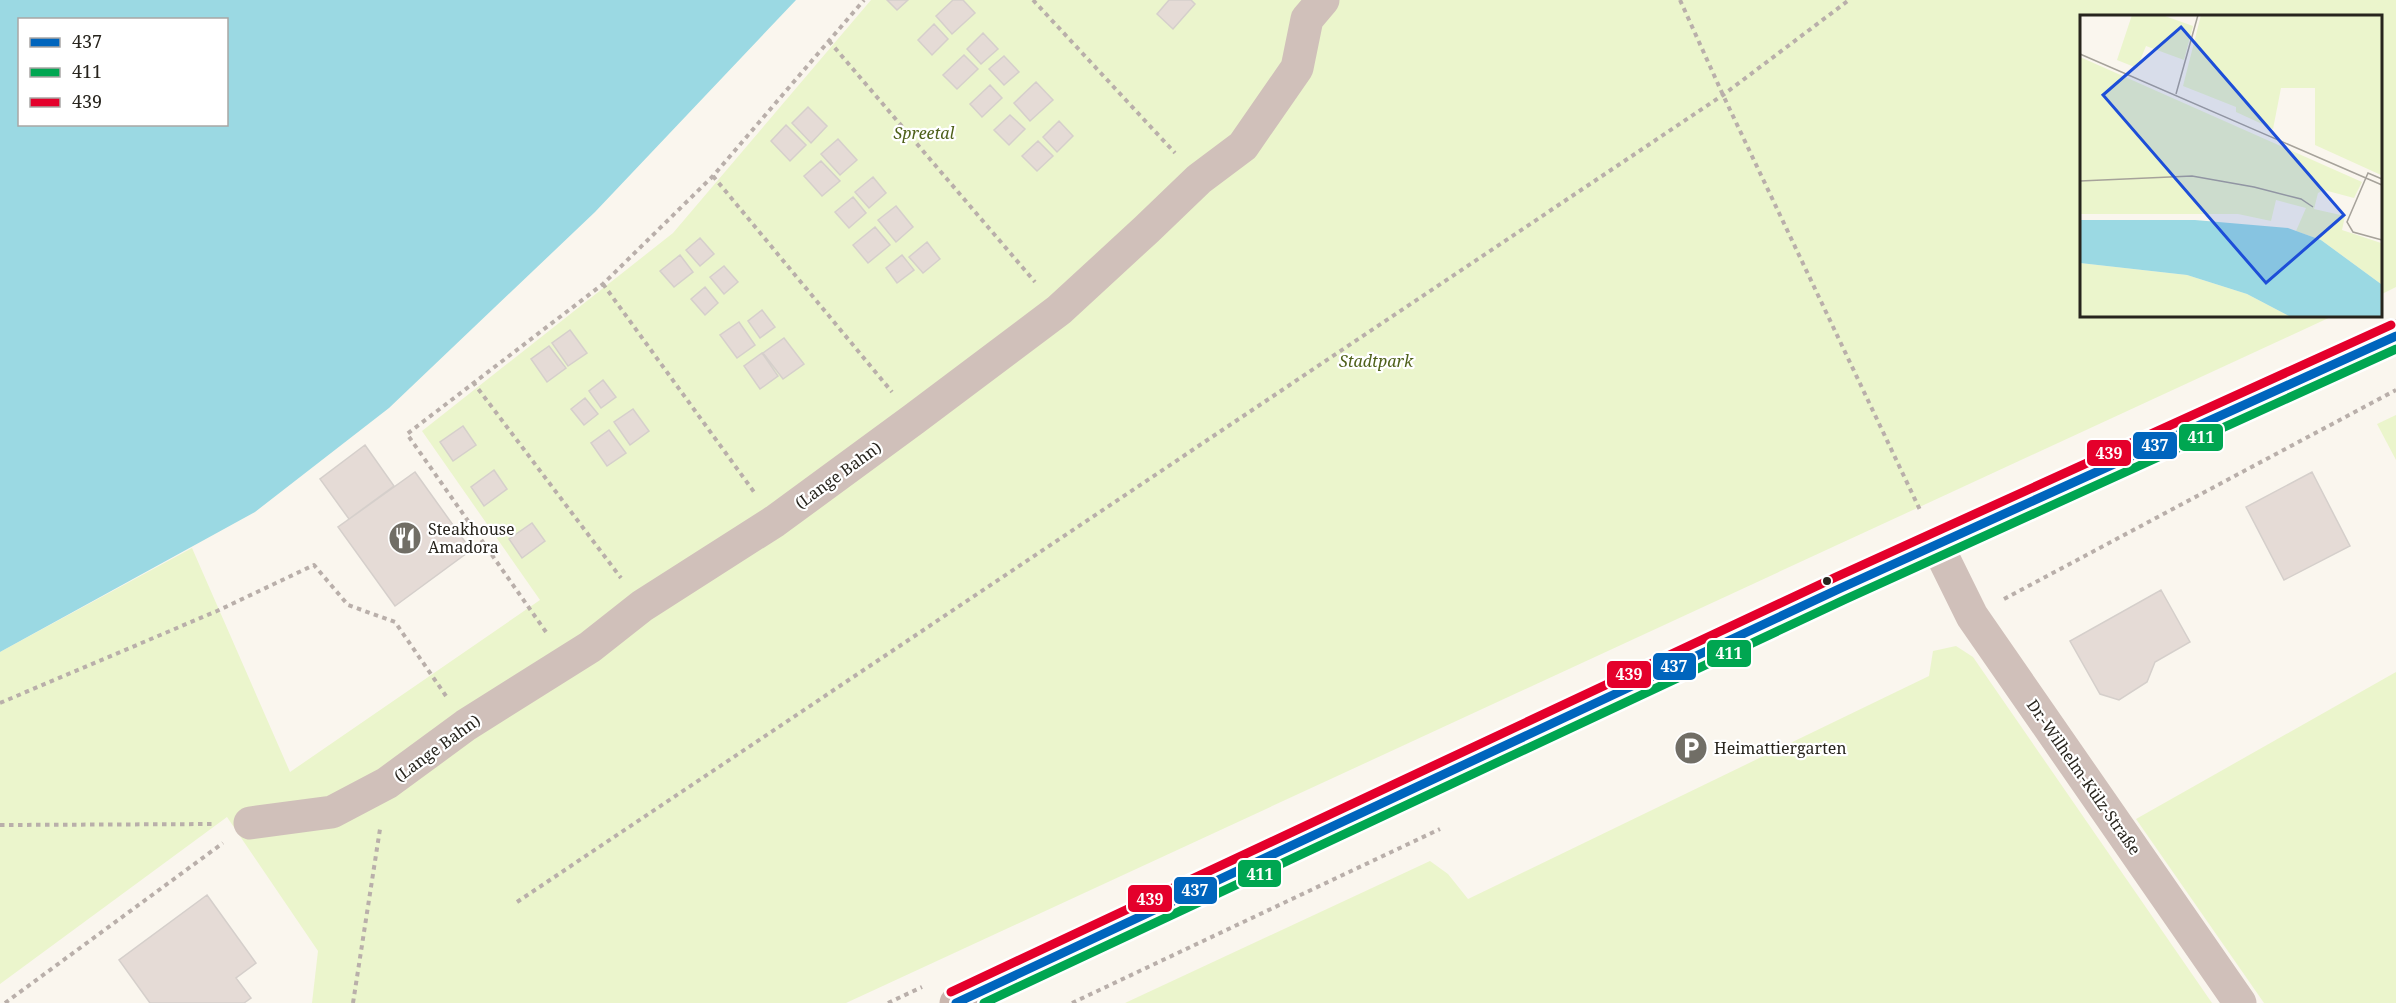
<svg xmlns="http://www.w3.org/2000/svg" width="2396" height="1003" font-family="'Noto Serif',serif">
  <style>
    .green { fill: #ebf5cc }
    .water { fill: #9bd9e3; fill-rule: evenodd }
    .building { fill: #e5dbd6; stroke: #d5cfcb; stroke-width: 1.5 }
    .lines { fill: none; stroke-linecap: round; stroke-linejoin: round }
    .path { stroke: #b9afaa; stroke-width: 4; stroke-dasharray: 4.5 4.5; stroke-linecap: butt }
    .minor { stroke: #d0c0ba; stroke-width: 33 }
    .major { stroke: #cab7af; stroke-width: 33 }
    .bus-1-casing { stroke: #fff; stroke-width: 14 }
    .bus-2-casing { stroke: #fff; stroke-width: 14 }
    .bus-3-casing { stroke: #fff; stroke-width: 14 }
    .bus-1 { stroke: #0065bd; stroke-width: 9 }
    .bus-2 { stroke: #00a651; stroke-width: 9 }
    .bus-3 { stroke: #e4002b; stroke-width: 9 }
    .bus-dot { fill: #27241d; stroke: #fff; stroke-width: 2 }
    .labels { text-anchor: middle; stroke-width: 4.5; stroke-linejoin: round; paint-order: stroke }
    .park-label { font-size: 16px; font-style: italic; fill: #4e601a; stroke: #fff }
    .street-label { font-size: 16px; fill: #27241d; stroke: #fff }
    .poi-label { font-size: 16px; fill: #27241d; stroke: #fff; text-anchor: start }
    .inset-road { fill: none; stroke: #a6a29a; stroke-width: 1.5 }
    .view { fill: #1d4ed8; fill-opacity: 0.15; stroke: #1d4ed8; stroke-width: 3 }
    .inset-edge { fill: none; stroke: #27241d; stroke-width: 3 }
    .line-badge { stroke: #fff; stroke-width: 2 }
    .badge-label { font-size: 16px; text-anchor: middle; font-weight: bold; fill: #fff }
  </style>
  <rect width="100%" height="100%" fill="#faf6ee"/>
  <path class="green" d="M 871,0 L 2396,0 L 2396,287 L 2380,295 L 2380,16 L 2081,16 L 2081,315 L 2335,315 L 846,1003 L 312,1003 L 318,951 L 227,817 L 0,984 L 0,652 L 192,548 L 290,772 L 540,600 L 422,431 L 673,233 Z
    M 2396,415 L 2396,460 L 2377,424 Z
    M 1956,646 L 1973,657 L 2212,1003 L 1125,1003 L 1430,861 L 1448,874 L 1468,899 L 1929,676 L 1933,651 Z
    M 2396,672 L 2396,1003 L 2264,1003 L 2136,819 Z"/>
  <path class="water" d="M 0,0 L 796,0 L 595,212 L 389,408 L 255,512 L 0,652 ZM 20,20 L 226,20 L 226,124 L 20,124 Z"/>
  <path class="building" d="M 887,0 L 908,0 L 897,10 Z
    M 953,0 L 963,0 L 975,13 L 952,34 L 936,16 Z
    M 1169,0 L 1191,0 L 1195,4 L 1173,29 L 1157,14 Z
    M 934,24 L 948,39 L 932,55 L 918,40 Z
    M 983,33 L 998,49 L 981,64 L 967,49 Z
    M 964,55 L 978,69 L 957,89 L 943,75 Z
    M 1004,56 L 1019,72 L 1004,85 L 989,69 Z
    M 1036,82 L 1053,100 L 1030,121 L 1014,103 Z
    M 990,85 L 1002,98 L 982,117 L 970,104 Z
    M 808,107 L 827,126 L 811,143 L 792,123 Z
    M 1010,115 L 1025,129 L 1009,145 L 994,130 Z
    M 1059,121 L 1073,136 L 1057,152 L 1043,137 Z
    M 786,125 L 806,145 L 790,161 L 771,141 Z
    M 838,139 L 857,160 L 840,175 L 821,154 Z
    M 1038,141 L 1053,156 L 1037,171 L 1022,156 Z
    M 821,161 L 840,181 L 822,196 L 804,176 Z
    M 873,177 L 886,193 L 869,208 L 855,192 Z
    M 853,197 L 866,213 L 849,228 L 835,212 Z
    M 896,206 L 913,227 L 896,242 L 878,220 Z
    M 875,227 L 890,245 L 868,263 L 853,245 Z
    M 700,238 L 714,254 L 700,266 L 686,250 Z
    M 927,242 L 940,259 L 923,273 L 909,257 Z
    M 680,255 L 693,272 L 674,287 L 660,271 Z
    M 902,255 L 914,270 L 897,283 L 886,268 Z
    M 724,266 L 738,282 L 724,294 L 710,277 Z
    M 705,287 L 718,303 L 705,315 L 691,299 Z
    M 762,310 L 775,327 L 760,338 L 748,321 Z
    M 739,322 L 755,345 L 737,358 L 720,335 Z
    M 570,330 L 587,353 L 568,366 L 552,343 Z
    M 784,338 L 804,364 L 783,379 L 763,353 Z
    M 549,346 L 566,368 L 547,382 L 531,359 Z
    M 762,353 L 778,376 L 760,389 L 744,366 Z
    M 603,380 L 616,397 L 601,408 L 589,391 Z
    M 585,398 L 598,414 L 584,425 L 571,409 Z
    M 633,409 L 649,431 L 630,445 L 614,422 Z
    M 463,426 L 476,445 L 453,461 L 440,442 Z
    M 609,430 L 626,453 L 607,466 L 591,443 Z
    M 365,445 L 394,486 L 349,519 L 320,479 Z
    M 494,470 L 507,489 L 484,506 L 471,487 Z
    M 415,472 L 471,550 L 395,606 L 338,527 Z
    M 2312,472 L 2350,546 L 2284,580 L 2246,507 Z
    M 532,523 L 545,541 L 522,558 L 509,539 Z
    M 2161,590 L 2190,642 L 2155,662 L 2147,682 L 2119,700 L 2100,694 L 2070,641 Z
    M 207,895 L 256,963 L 236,978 L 251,998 L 244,1003 L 150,1003 L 119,960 Z"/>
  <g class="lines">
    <path class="path" d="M 1033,0 L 1175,153
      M 1680,0 L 1723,95 L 1921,512
      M 829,41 L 1035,282
      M 713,176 L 892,392
      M 603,284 L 754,492
      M 473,382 L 621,578
      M 2004,599 L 2396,390
      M 546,632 L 407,434 L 603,284 L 713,176 L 864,0
      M 0,703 L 217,611 L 314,565 L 348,605 L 395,622 L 446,696
      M 0,825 L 216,824
      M 517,902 L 1723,95 L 1849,0
      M 5,1003 L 223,843
      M 353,1003 L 380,829
      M 888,1003 L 922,987
      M 1072,1003 L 1440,829"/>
    <path class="minor" d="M 1937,545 L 1972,616 L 2240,1003
      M 250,823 L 332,812 L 387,783 L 466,725 L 590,647 L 642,606 L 775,521 L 914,419 L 1059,310 L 1147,229 L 1199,179 L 1243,146 L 1297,68 L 1307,19 L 1323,0"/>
    <path class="major" d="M 956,1003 L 1841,588 L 2396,336"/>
    <defs>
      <path id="bus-1" d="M 956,1003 L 1841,588 L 2396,336"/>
      <path id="bus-2" d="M 984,1003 L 1846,599 L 2396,349"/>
      <path id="bus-3" d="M 951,992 L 1836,577 L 2391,325"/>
    </defs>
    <use href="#bus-1" class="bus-1-casing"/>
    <use href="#bus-2" class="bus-2-casing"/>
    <use href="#bus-3" class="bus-3-casing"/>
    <use href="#bus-1" class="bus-1"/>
    <use href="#bus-2" class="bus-2"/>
    <use href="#bus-3" class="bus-3"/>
  </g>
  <defs>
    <symbol id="restaurant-disc" viewBox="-11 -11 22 22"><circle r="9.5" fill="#716e66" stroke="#fff"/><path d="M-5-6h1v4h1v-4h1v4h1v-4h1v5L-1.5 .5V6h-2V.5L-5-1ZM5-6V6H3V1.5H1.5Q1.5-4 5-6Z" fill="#fff"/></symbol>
    <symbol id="parking-disc" viewBox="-11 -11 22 22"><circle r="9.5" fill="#716e66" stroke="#fff"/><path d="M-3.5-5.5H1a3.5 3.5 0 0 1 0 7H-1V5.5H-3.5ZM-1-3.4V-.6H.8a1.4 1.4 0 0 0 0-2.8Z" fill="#fff"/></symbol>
  </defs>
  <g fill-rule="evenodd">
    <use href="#restaurant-disc" x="386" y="519" width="38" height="38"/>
    <use href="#parking-disc" x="1672" y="729" width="38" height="38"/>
  </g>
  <circle class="bus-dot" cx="1827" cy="581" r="5"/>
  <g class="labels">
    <g class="park-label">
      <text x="924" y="139">Spreetal</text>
      <text x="1376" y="367">Stadtpark</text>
    </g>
    <g class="street-label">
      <text transform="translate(838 475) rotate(-36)" y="6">(Lange Bahn)</text>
      <text transform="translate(437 748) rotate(-36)" y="6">(Lange Bahn)</text>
      <text transform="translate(2084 777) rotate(55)" y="6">Dr.-Wilhelm-Külz-Straße</text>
    </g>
    <g class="poi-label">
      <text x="428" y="535">Steakhouse<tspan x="428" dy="18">Amadora</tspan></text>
      <text x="1714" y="754">Heimattiergarten</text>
    </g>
  </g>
  <g transform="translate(2080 15)">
    <rect width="302" height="302" fill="#faf6ee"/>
    <path d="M 52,0 L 82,0 L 113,11 L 104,45 L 66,31 L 57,53 L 37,45 ZM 121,0 L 301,0 L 301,160 L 235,130 L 235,73 L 201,73 L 193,114 L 156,97 L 156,92 L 103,71 ZM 0,42 L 282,167 L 274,183 L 244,175 L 238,178 L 234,194 L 265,201 L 262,215 L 301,228 L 301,269 L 241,225 L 216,216 L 226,193 L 196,185 L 191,206 L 158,199 L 0,199 ZM 0,248 L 107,260 L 167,279 L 209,301 L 0,301 Z" fill="#ebf5cc"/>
    <path d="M 0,205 L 115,205 L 208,213 L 241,225 L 301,269 L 301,301 L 209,301 L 167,279 L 107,260 L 0,248 Z" fill="#9bd9e3"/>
    <path class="inset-road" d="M 0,39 L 302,170M 96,79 L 118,0M 302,164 L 288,158 L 267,207 L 273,217 L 302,225M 0,166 L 112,161 L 174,172 L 221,184 L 233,192"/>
    <path class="view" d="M 101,12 L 264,200 L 186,268 L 23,80 Z"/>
    <rect width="302" height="302" class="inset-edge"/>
  </g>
  <g class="line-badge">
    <rect x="2178" y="423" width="46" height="29" rx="6" fill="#00a651"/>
    <rect x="2132" y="431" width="46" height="29" rx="6" fill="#0065bd"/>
    <rect x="2086" y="439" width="46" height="28" rx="6" fill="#e4002b"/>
    <rect x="1706" y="639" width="46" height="29" rx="6" fill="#00a651"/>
    <rect x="1652" y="652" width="45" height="29" rx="6" fill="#0065bd"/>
    <rect x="1606" y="660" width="46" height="29" rx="6" fill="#e4002b"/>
    <rect x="1237" y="859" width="45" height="29" rx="6" fill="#00a651"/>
    <rect x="1173" y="876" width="45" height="29" rx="6" fill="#0065bd"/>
    <rect x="1127" y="884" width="46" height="29" rx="6" fill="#e4002b"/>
  </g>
  <g class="badge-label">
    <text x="2201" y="443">411</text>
    <text x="2155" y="451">437</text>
    <text x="2109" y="459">439</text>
    <text x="1729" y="659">411</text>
    <text x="1674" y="672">437</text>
    <text x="1629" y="680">439</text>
    <text x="1260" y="880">411</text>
    <text x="1195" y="896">437</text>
    <text x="1150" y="905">439</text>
  </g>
  <rect x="18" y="18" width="210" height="108" fill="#ffffff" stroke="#a9a7a5" stroke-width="1.5"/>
  <rect x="30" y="38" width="30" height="9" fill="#0065bd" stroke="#a9a7a5" stroke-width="1.5"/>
  <text x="72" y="48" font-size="18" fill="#27241d">437</text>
  <rect x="30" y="68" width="30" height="9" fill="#00a651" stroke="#a9a7a5" stroke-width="1.5"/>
  <text x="72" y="78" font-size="18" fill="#27241d">411</text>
  <rect x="30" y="98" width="30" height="9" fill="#e4002b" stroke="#a9a7a5" stroke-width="1.5"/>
  <text x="72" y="108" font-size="18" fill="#27241d">439</text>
</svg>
